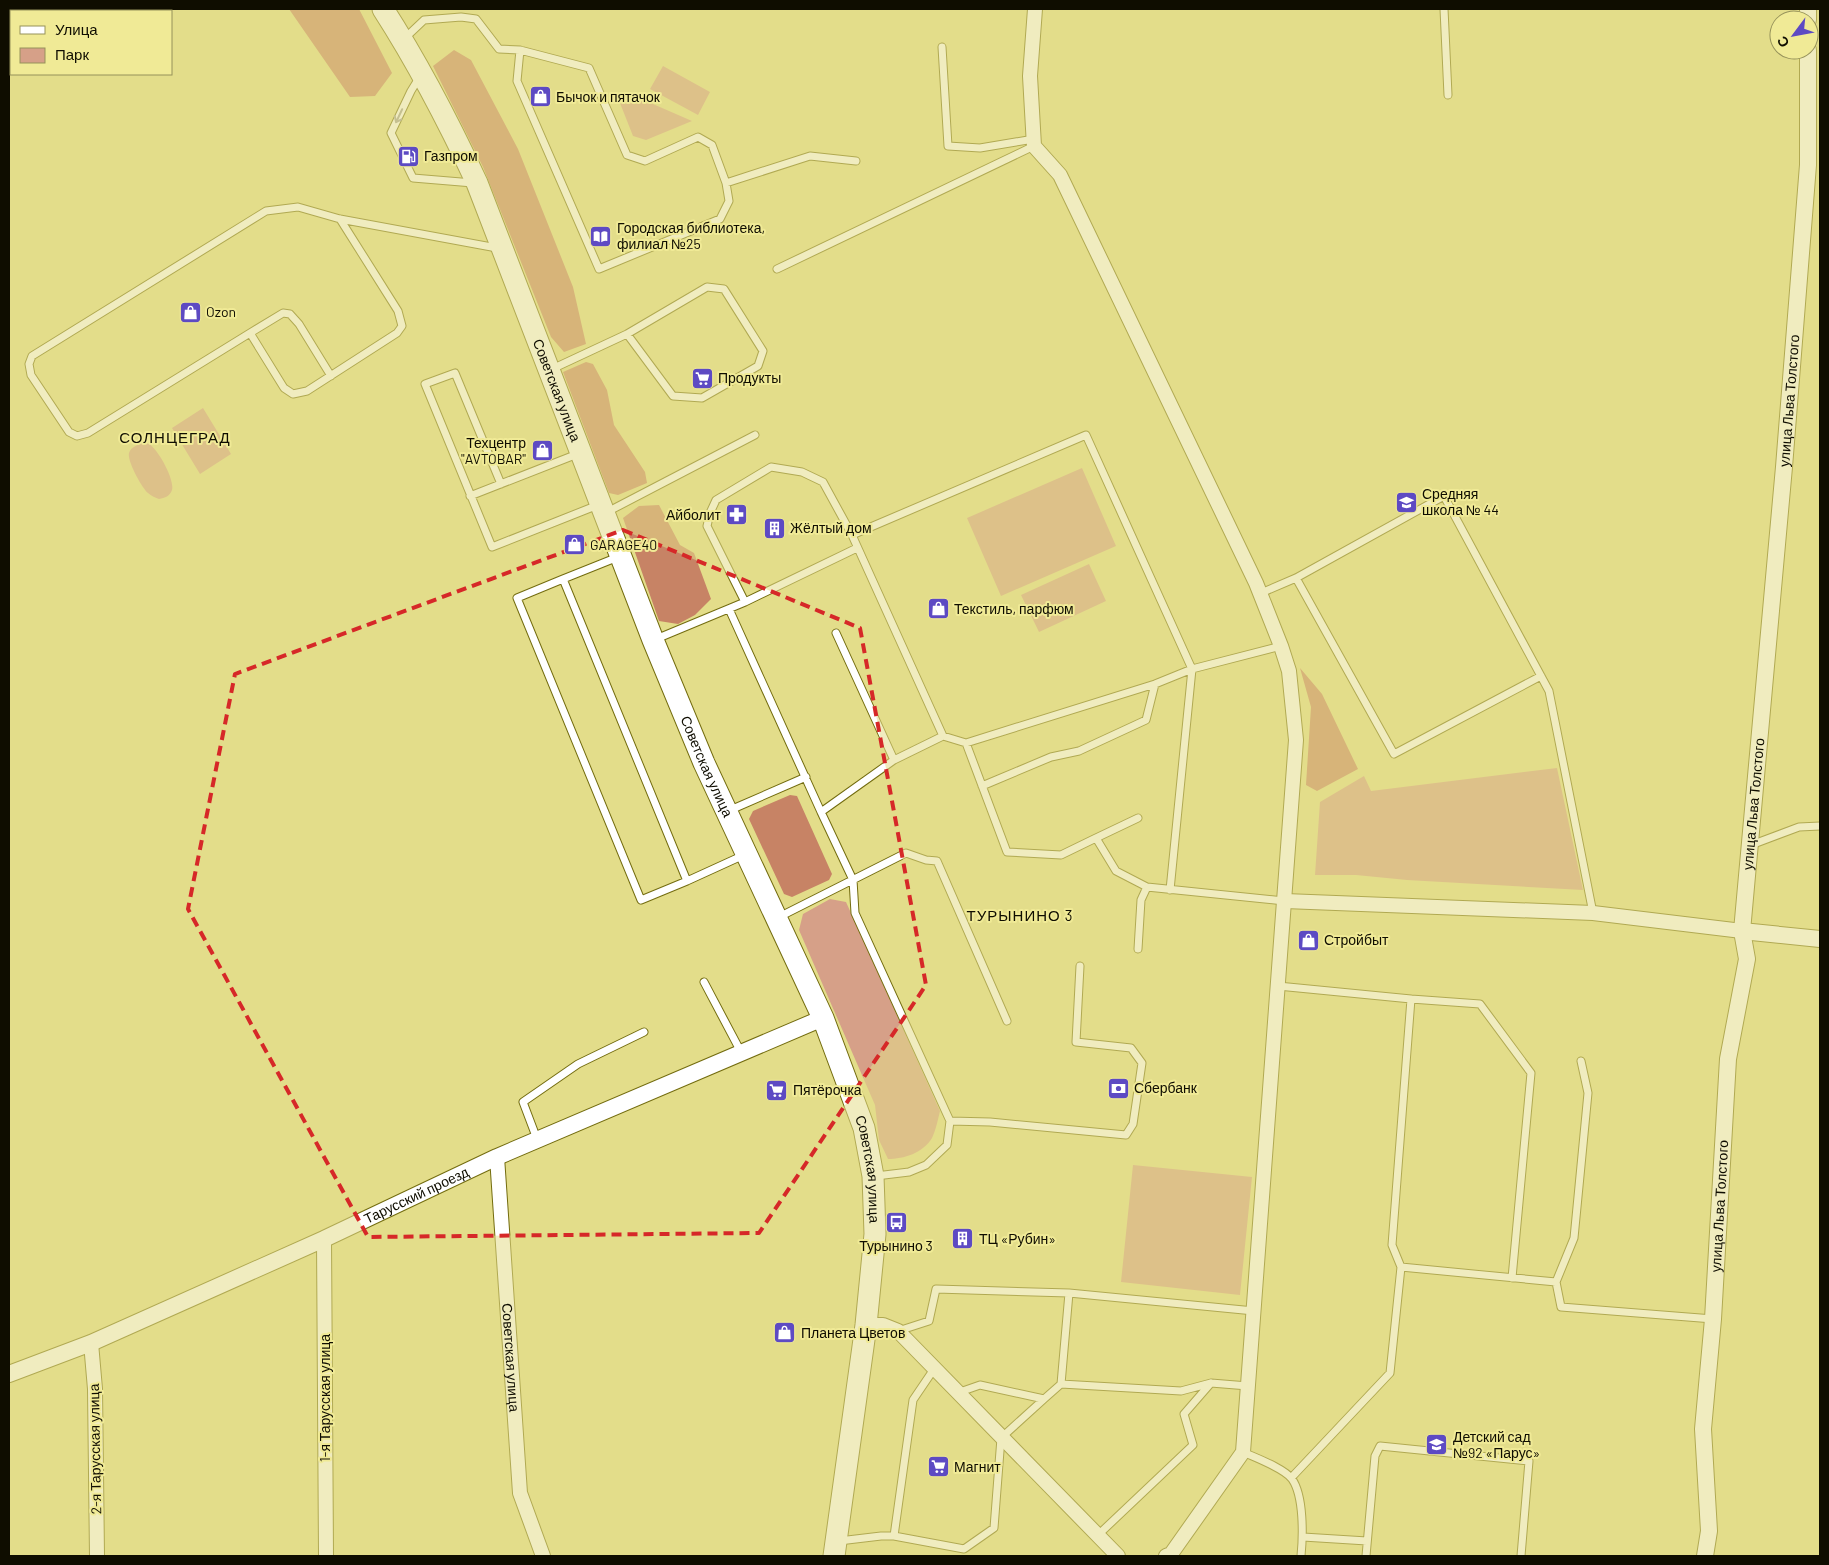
<svg xmlns="http://www.w3.org/2000/svg" width="1829" height="1565" font-family="Barlow,sans-serif">
  <style>
    .green { fill: #d6a088 }
    .forest { fill: #c78365 }
    .lines { fill: none; stroke-linecap: round; stroke-linejoin: round }
    .service-casing { stroke: #736c0f; stroke-width: 9 }
    .minor-casing { stroke: #736c0f; stroke-width: 16 }
    .tertiary-casing { stroke: #736c0f; stroke-width: 18 }
    .primary-casing { stroke: #736c0f; stroke-width: 23 }
    .service { stroke: #fff; stroke-width: 7 }
    .minor { stroke: #fff; stroke-width: 14 }
    .tertiary { stroke: #fff; stroke-width: 16 }
    .primary { stroke: #fff; stroke-width: 21 }
    .oneway { stroke: #9f9e99 }
    .marked { fill: none; stroke: #d62828; stroke-width: 4; stroke-dasharray: 10 6; stroke-linejoin: round }
    .labels { text-anchor: middle; stroke-width: 4; stroke-linejoin: round; paint-order: stroke }
    .poi-label { font-size: 14px; fill: #0f0d00; stroke: #f0ea96; text-anchor: start }
    .street-label { font-size: 14px; fill: #0f0d00; stroke: #f0ea96 }
    .neighbourhood-label { font-size: 15px; letter-spacing: 1px; fill: #0f0d00; stroke: #f0ea96 }
  </style>
  <rect width="100%" height="100%" fill="#e3dd8a"/>
  <path class="green" d="M 663,66 L 710,92 L 698,115 L 650,89 Z
    M 630,94 L 692,121 L 646,140 L 633,136 L 618,98 Z
    M 203,408 L 231,454 L 200,474 L 172,428 Z
    M 141,443 C 144,443 147,443 149,444 C 158,449 175,480 172,490 C 170,496 165,498 159,499 C 156,498 151,496 148,493 C 142,488 127,461 129,453 C 131,447 136,446 141,443 Z
    M 1082,468 L 1116,546 L 1001,596 L 967,518 Z
    M 1089,564 L 1106,601 L 1039,632 L 1021,595 Z
    M 1557,768 L 1583,890 L 1407,880 L 1356,875 L 1315,875 L 1320,802 L 1364,776 L 1371,791 Z
    M 830,899 L 846,902 L 940,1111 C 938,1119 936,1130 932,1138 C 923,1153 904,1159 888,1159 L 879,1140 L 875,1105 L 799,930 L 803,914 Z
    M 1133,1165 L 1252,1177 L 1240,1295 L 1121,1282 Z"/>
  <path class="forest" d="M 289,9 L 359,9 L 392,73 L 375,96 L 350,97 Z
    M 454,50 L 471,60 L 518,149 L 573,287 L 586,344 L 564,352 L 551,337 L 483,167 L 433,66 Z
    M 586,362 L 593,364 L 607,390 L 614,425 L 645,472 L 647,483 L 618,495 L 609,493 L 563,372 Z
    M 659,505 L 680,545 L 694,553 L 711,599 L 695,615 L 678,624 L 659,621 L 623,518 L 639,506 Z
    M 1300,668 L 1322,694 L 1358,769 L 1317,791 L 1306,785 L 1311,707 Z
    M 790,795 L 797,796 L 832,874 L 829,880 L 792,897 L 784,894 L 749,819 L 753,811 Z"/>
  <g class="lines">
    <defs>
      <path id="service" d="M 1444,9 L 1448,95
        M 405,38 L 424,20 L 461,17 L 476,19 L 499,49 L 520,50 L 589,68 L 627,155 L 645,161 L 698,137 L 712,145 L 726,183 L 810,156 L 856,161
        M 942,47 L 948,146 L 980,148 L 1034,139
        M 520,50 L 517,81 L 599,269 L 720,219 L 729,201 L 726,183
        M 419,78 L 411,91 L 391,133 L 413,178 L 473,183
        M 340,219 L 398,311 L 402,326 L 397,333 L 307,391 L 293,394 L 284,388 L 250,333 L 88,433 L 77,436 L 69,432 L 31,375 L 29,364 L 32,356 L 266,211 L 298,207 L 340,219 L 497,248
        M 777,269 L 1034,146
        M 250,333 L 283,313 L 290,314 L 299,324 L 331,376
        M 552,369 L 627,334 L 707,287 L 724,289 L 763,351 L 758,366 L 702,398 L 673,396 L 627,334
        M 501,484 L 455,373 L 425,384 L 492,547 L 598,505
        M 470,496 L 580,453
        M 607,512 L 755,435
        M 852,535 L 1086,435 L 1192,669 L 1170,890
        M 1296,578 L 1394,754 L 1541,676
        M 563,579 L 687,881 L 641,900 L 517,598 Z
        M 563,579 L 618,557
        M 1261,593 L 1296,578 L 1444,496 L 1549,691 L 1593,913
        M 745,602 L 857,548
        M 729,609 L 821,812
        M 836,633 L 894,760
        M 656,639 L 745,602 L 707,526 L 710,513 L 716,500 L 771,467 L 802,472 L 823,482 L 852,535 L 943,736
        M 966,743 L 1007,852 L 1061,855 L 1096,838 L 1116,871 L 1147,887 L 1284,901
        M 982,786 L 1051,757 L 1079,751 L 1146,720 L 1155,684
        M 728,811 L 806,777
        M 1096,838 L 1138,818
        M 1751,845 L 1799,827 L 1820,826
        M 687,881 L 744,855
        M 779,917 L 906,853 L 926,860 L 937,861 L 1007,1021
        M 1138,949 L 1141,900 L 1147,887
        M 704,982 L 741,1052
        M 1278,986 L 1411,999 L 1392,1245 L 1401,1267 L 1556,1282
        M 1411,999 L 1480,1004 L 1531,1073 L 1512,1278
        M 1581,1061 L 1588,1093 L 1574,1238 L 1556,1282 L 1561,1307 L 1713,1319
        M 950,1121 L 990,1122 L 1126,1135 L 1133,1124 L 1142,1063 L 1131,1048 L 1076,1042 L 1080,966
        M 537,1139 L 523,1102 L 578,1064 L 644,1032
        M 876,1176 L 909,1172 L 926,1165 L 947,1145 L 950,1121 L 855,913 L 853,880 L 821,812 L 894,760 L 943,736 L 966,743 L 1155,684 L 1192,669 L 1281,646
        M 898,1331 L 929,1321 L 936,1289 L 1069,1293 L 1254,1311
        M 1061,1384 L 1069,1293
        M 957,1393 L 980,1385 L 1044,1399 L 1061,1384 L 1181,1391 L 1211,1383 L 1248,1386
        M 1243,1452 C 1256,1458 1284,1468 1292,1479 C 1304,1496 1303,1536 1301,1556
        M 1291,1478 L 1390,1373 L 1401,1267
        M 1098,1535 L 1193,1445 L 1184,1414 L 1211,1383
        M 894,1536 L 964,1549 L 994,1528 L 1001,1438 L 1044,1399
        M 1303,1537 L 1367,1541
        M 839,1541 L 881,1536 L 894,1536 L 913,1400 L 934,1369
        M 1366,1556 L 1375,1456 L 1380,1446 L 1529,1461 L 1521,1556"/>
      <g id="minor">
        <path d="M 1035,9 L 1030,76 L 1034,146 L 1060,175 L 1256,583 L 1281,646 L 1289,671 L 1296,740 L 1243,1452 L 1171,1554 L 1166,1556"/>
        <path d="M 1285,901 L 1593,913 L 1742,931"/>
        <path id="s1" d="M 497,1157 L 520,1493 L 543,1556"/>
        <path d="M 324,1239 L 326,1556"/>
        <path d="M 866,1325 L 883,1325 L 898,1331 L 1118,1556"/>
        <path d="M 91,1343 L 95,1389 L 97,1556"/>
      </g>
      <g id="tertiary">
        <path d="M 1808,9 L 1808,20"/>
        <path d="M 1742,931 L 1820,939"/>
        <path id="s2" d="M 9,1374 L 91,1343 L 324,1239 L 497,1157 L 823,1018"/>
        <path id="s3" d="M 1705,1556 L 1709,1531 L 1703,1429 L 1713,1319 L 1728,1059 L 1747,959 L 1742,931 L 1784,467 L 1808,165 L 1808,50"/>
      </g>
      <g id="primary">
        <path id="s4" d="M 383,9 C 419,65 449,123 477,183 L 653,640 L 704,763 L 823,1018 L 864,1128 L 873,1176 L 875,1234 L 866,1325 L 834,1556"/>
      </g>
    </defs>
    <use href="#service" class="service-casing"/>
    <use href="#minor" class="minor-casing"/>
    <use href="#tertiary" class="tertiary-casing"/>
    <use href="#primary" class="primary-casing"/>
    <use href="#service" class="service"/>
    <use href="#minor" class="minor"/>
    <use href="#tertiary" class="tertiary"/>
    <use href="#primary" class="primary"/>
  </g>
  <defs><path id="oneway-shaft" d="M-6 0H5M1.5-3L5.5 0L1.5 3" fill="none" stroke-width="1.6" stroke-linecap="round" stroke-linejoin="round" transform="scale(1.25)"/></defs>
  <use class="oneway" href="#oneway-shaft" transform="translate(399 116) rotate(115)"/>
  <path d="M0 0H1829V1565H0ZM 623,530 L 860,628 L 926,985 L 759,1233 L 368,1237 L 188,909 L 235,674 Z" fill="#e3dd8a" fill-opacity=".55" fill-rule="evenodd"/>
  <path class="marked" d="M 623,530 L 860,628 L 926,985 L 759,1233 L 368,1237 L 188,909 L 235,674 Z"/>
  <defs>
    <symbol id="shop-square" viewBox="-11 -11 22 22"><rect x="-9" y="-9" width="18" height="18" rx="4" fill="#5d4ac3" stroke="#f0ea96"/><path d="M-5-2.5h2.3a2.7 3.5 0 0 1 5.4 0H5L5.5 6h-11ZM-1.5-2.5h3a1.5 2.3 0 0 0-3 0Z" fill="#fff"/></symbol>
    <symbol id="fuel-square" viewBox="-11 -11 22 22"><rect x="-9" y="-9" width="18" height="18" rx="4" fill="#5d4ac3" stroke="#f0ea96"/><path d="M-5.5-6h7V0h2V4h1.3V-2.5L3-4.5l.8-.8L6-3V5H2.5V1h-1V6h-7ZM-4.2-4.7v3.2H.2V-4.7Z" fill="#fff"/></symbol>
    <symbol id="library-square" viewBox="-11 -11 22 22"><rect x="-9" y="-9" width="18" height="18" rx="4" fill="#5d4ac3" stroke="#f0ea96"/><path d="M-6-4Q-3-5.5-.7-3.5V5Q-3 3-6 4ZM6-4Q3-5.5 .7-3.5V5Q3 3 6 4Z" fill="#fff"/></symbol>
    <symbol id="supermarket-square" viewBox="-11 -11 22 22"><rect x="-9" y="-9" width="18" height="18" rx="4" fill="#5d4ac3" stroke="#f0ea96"/><path d="M-6-5.5h2.5l.6 2H6L4.5 2H-2.5L-4.4-4H-6ZM-1.5 3.2a1.3 1.3 0 1 0 .1 0ZM3 3.2a1.3 1.3 0 1 0 .1 0Z" fill="#fff"/></symbol>
    <symbol id="school-square" viewBox="-11 -11 22 22"><rect x="-9" y="-9" width="18" height="18" rx="4" fill="#5d4ac3" stroke="#f0ea96"/><path d="M0-5L7-2L0 1L-7-2ZM-4 1L0 2.5L4 1V4Q0 6-4 4Z" fill="#fff"/></symbol>
    <symbol id="pharmacy-square" viewBox="-11 -11 22 22"><rect x="-9" y="-9" width="18" height="18" rx="4" fill="#5d4ac3" stroke="#f0ea96"/><path d="M-2-6h4v4h4v4h-4v4h-4v-4h-4v-4h4Z" fill="#fff"/></symbol>
    <symbol id="building-square" viewBox="-11 -11 22 22"><rect x="-9" y="-9" width="18" height="18" rx="4" fill="#5d4ac3" stroke="#f0ea96"/><path d="M-4-6H4V6H1V3H-1V6H-4ZM-2.5-4.3h1.7v1.8h-1.7ZM.8-4.3h1.7v1.8H.8ZM-2.5-1h1.7V.8h-1.7ZM.8-1h1.7V.8H.8Z" fill="#fff"/></symbol>
    <symbol id="bank-square" viewBox="-11 -11 22 22"><rect x="-9" y="-9" width="18" height="18" rx="4" fill="#5d4ac3" stroke="#f0ea96"/><path d="M-6-4H6V4H-6ZM0-2.3a2.3 2.3 0 1 0 0 4.6a2.3 2.3 0 1 0 0-4.6Z" fill="#fff"/></symbol>
    <symbol id="bus-square" viewBox="-11 -11 22 22"><rect x="-9" y="-9" width="18" height="18" rx="4" fill="#5d4ac3" stroke="#f0ea96"/><path d="M-5-6H5V4H4V6H2V4H-2V6H-4V4H-5ZM-3.5-4V0h7V-4ZM-3.5 1.2v1.5H-2V1.2ZM2 1.2v1.5H3.5V1.2Z" fill="#fff"/></symbol>
  </defs>
  <g fill-rule="evenodd">
    <use href="#shop-square" x="528" y="84" width="25" height="25"/>
    <use href="#fuel-square" x="396" y="144" width="25" height="25"/>
    <use href="#library-square" x="588" y="224" width="25" height="25"/>
    <use href="#shop-square" x="178" y="300" width="25" height="25"/>
    <use href="#supermarket-square" x="690" y="366" width="25" height="25"/>
    <use href="#shop-square" x="530" y="438" width="25" height="25"/>
    <use href="#school-square" x="1394" y="490" width="25" height="25"/>
    <use href="#pharmacy-square" x="724" y="502" width="25" height="25"/>
    <use href="#building-square" x="762" y="516" width="25" height="25"/>
    <use href="#shop-square" x="562" y="532" width="25" height="25"/>
    <use href="#shop-square" x="926" y="596" width="25" height="25"/>
    <use href="#shop-square" x="1296" y="928" width="25" height="25"/>
    <use href="#bank-square" x="1106" y="1076" width="25" height="25"/>
    <use href="#supermarket-square" x="764" y="1078" width="25" height="25"/>
    <use href="#bus-square" x="884" y="1210" width="25" height="25"/>
    <use href="#building-square" x="950" y="1226" width="25" height="25"/>
    <use href="#shop-square" x="772" y="1320" width="25" height="25"/>
    <use href="#school-square" x="1424" y="1432" width="25" height="25"/>
    <use href="#supermarket-square" x="926" y="1454" width="25" height="25"/>
  </g>
  <g class="labels">
    <g class="poi-label">
      <text x="556" y="102">Бычок и пятачок</text>
      <text x="424" y="161">Газпром</text>
      <text x="617" y="233">Городская библиотека,<tspan x="617" dy="16">филиал №25</tspan></text>
      <text x="206" y="317">Ozon</text>
      <text x="718" y="383">Продукты</text>
      <text x="526" y="448" text-anchor="end">Техцентр<tspan x="526" dy="16">"AVTOBAR"</tspan></text>
      <text x="1422" y="499">Средняя<tspan x="1422" dy="16">школа № 44</tspan></text>
      <text x="721" y="520" text-anchor="end">Айболит</text>
      <text x="790" y="533">Жёлтый дом</text>
      <text x="590" y="550">GARAGE40</text>
      <text x="954" y="614">Текстиль, парфюм</text>
      <text x="1324" y="945">Стройбыт</text>
      <text x="1134" y="1093">Сбербанк</text>
      <text x="793" y="1095">Пятёрочка</text>
      <text x="979" y="1244">ТЦ «Рубин»</text>
      <text x="896" y="1251" text-anchor="middle">Турынино 3</text>
      <text x="801" y="1338">Планета Цветов</text>
      <text x="1453" y="1442">Детский сад<tspan x="1453" dy="16">№92 «Парус»</tspan></text>
      <text x="954" y="1472">Магнит</text>
    </g>
    <g class="street-label">
      <text dy="5" stroke="none"><textPath href="#s4" startOffset="420">Советская улица</textPath></text>
      <text dy="5" stroke="none"><textPath href="#s3" startOffset="1161">улица Льва Толстого</textPath></text>
      <text dy="5" stroke="none"><textPath href="#s4" startOffset="825">Советская улица</textPath></text>
      <text dy="5" stroke="none"><textPath href="#s3" startOffset="756">улица Льва Толстого</textPath></text>
      <text dy="5" stroke="none"><textPath href="#s4" startOffset="1261">Советская улица</textPath></text>
      <text dy="5" stroke="none"><textPath href="#s2" startOffset="445">Тарусский проезд</textPath></text>
      <text dy="5" stroke="none"><textPath href="#s3" startOffset="351">улица Льва Толстого</textPath></text>
      <text dy="5" stroke="none"><textPath href="#s1" startOffset="201">Советская улица</textPath></text>
      <text transform="translate(325 1398) rotate(-90)" y="5">1-я Тарусская улица</text>
      <text transform="translate(95 1449) rotate(-91)" y="5">2-я Тарусская улица</text>
    </g>
    <g class="neighbourhood-label">
      <text x="175" y="443">СОЛНЦЕГРАД</text>
      <text x="1020" y="921">ТУРЫНИНО 3</text>
    </g>
  </g>
  <rect width="1829" height="1565" fill="none" stroke="#0f0d00" stroke-width="20"/>
  <rect x="10" y="10" width="162" height="65" fill="#f0ea96" stroke="#96925a"/>
  <rect x="20" y="26" width="25" height="8" fill="#ffffff" stroke="#96925a"/>
  <text x="55" y="35" font-size="15" fill="#0f0d00">Улица</text>
  <rect x="20" y="48" width="25" height="15" fill="#d6a088" stroke="#96925a"/>
  <text x="55" y="60" font-size="15" fill="#0f0d00">Парк</text>
  <g transform="translate(1794 35) rotate(238)"><circle r="24" fill="#f0ea96" stroke="#96925a"/>
  <path d="M0-4L9 19L0 12L-9 19Z" fill="#5d4ac3"/>
  <text y="-8" font-size="14" font-weight="bold" text-anchor="middle" fill="#0f0d00">С</text>
  </g>
</svg>
